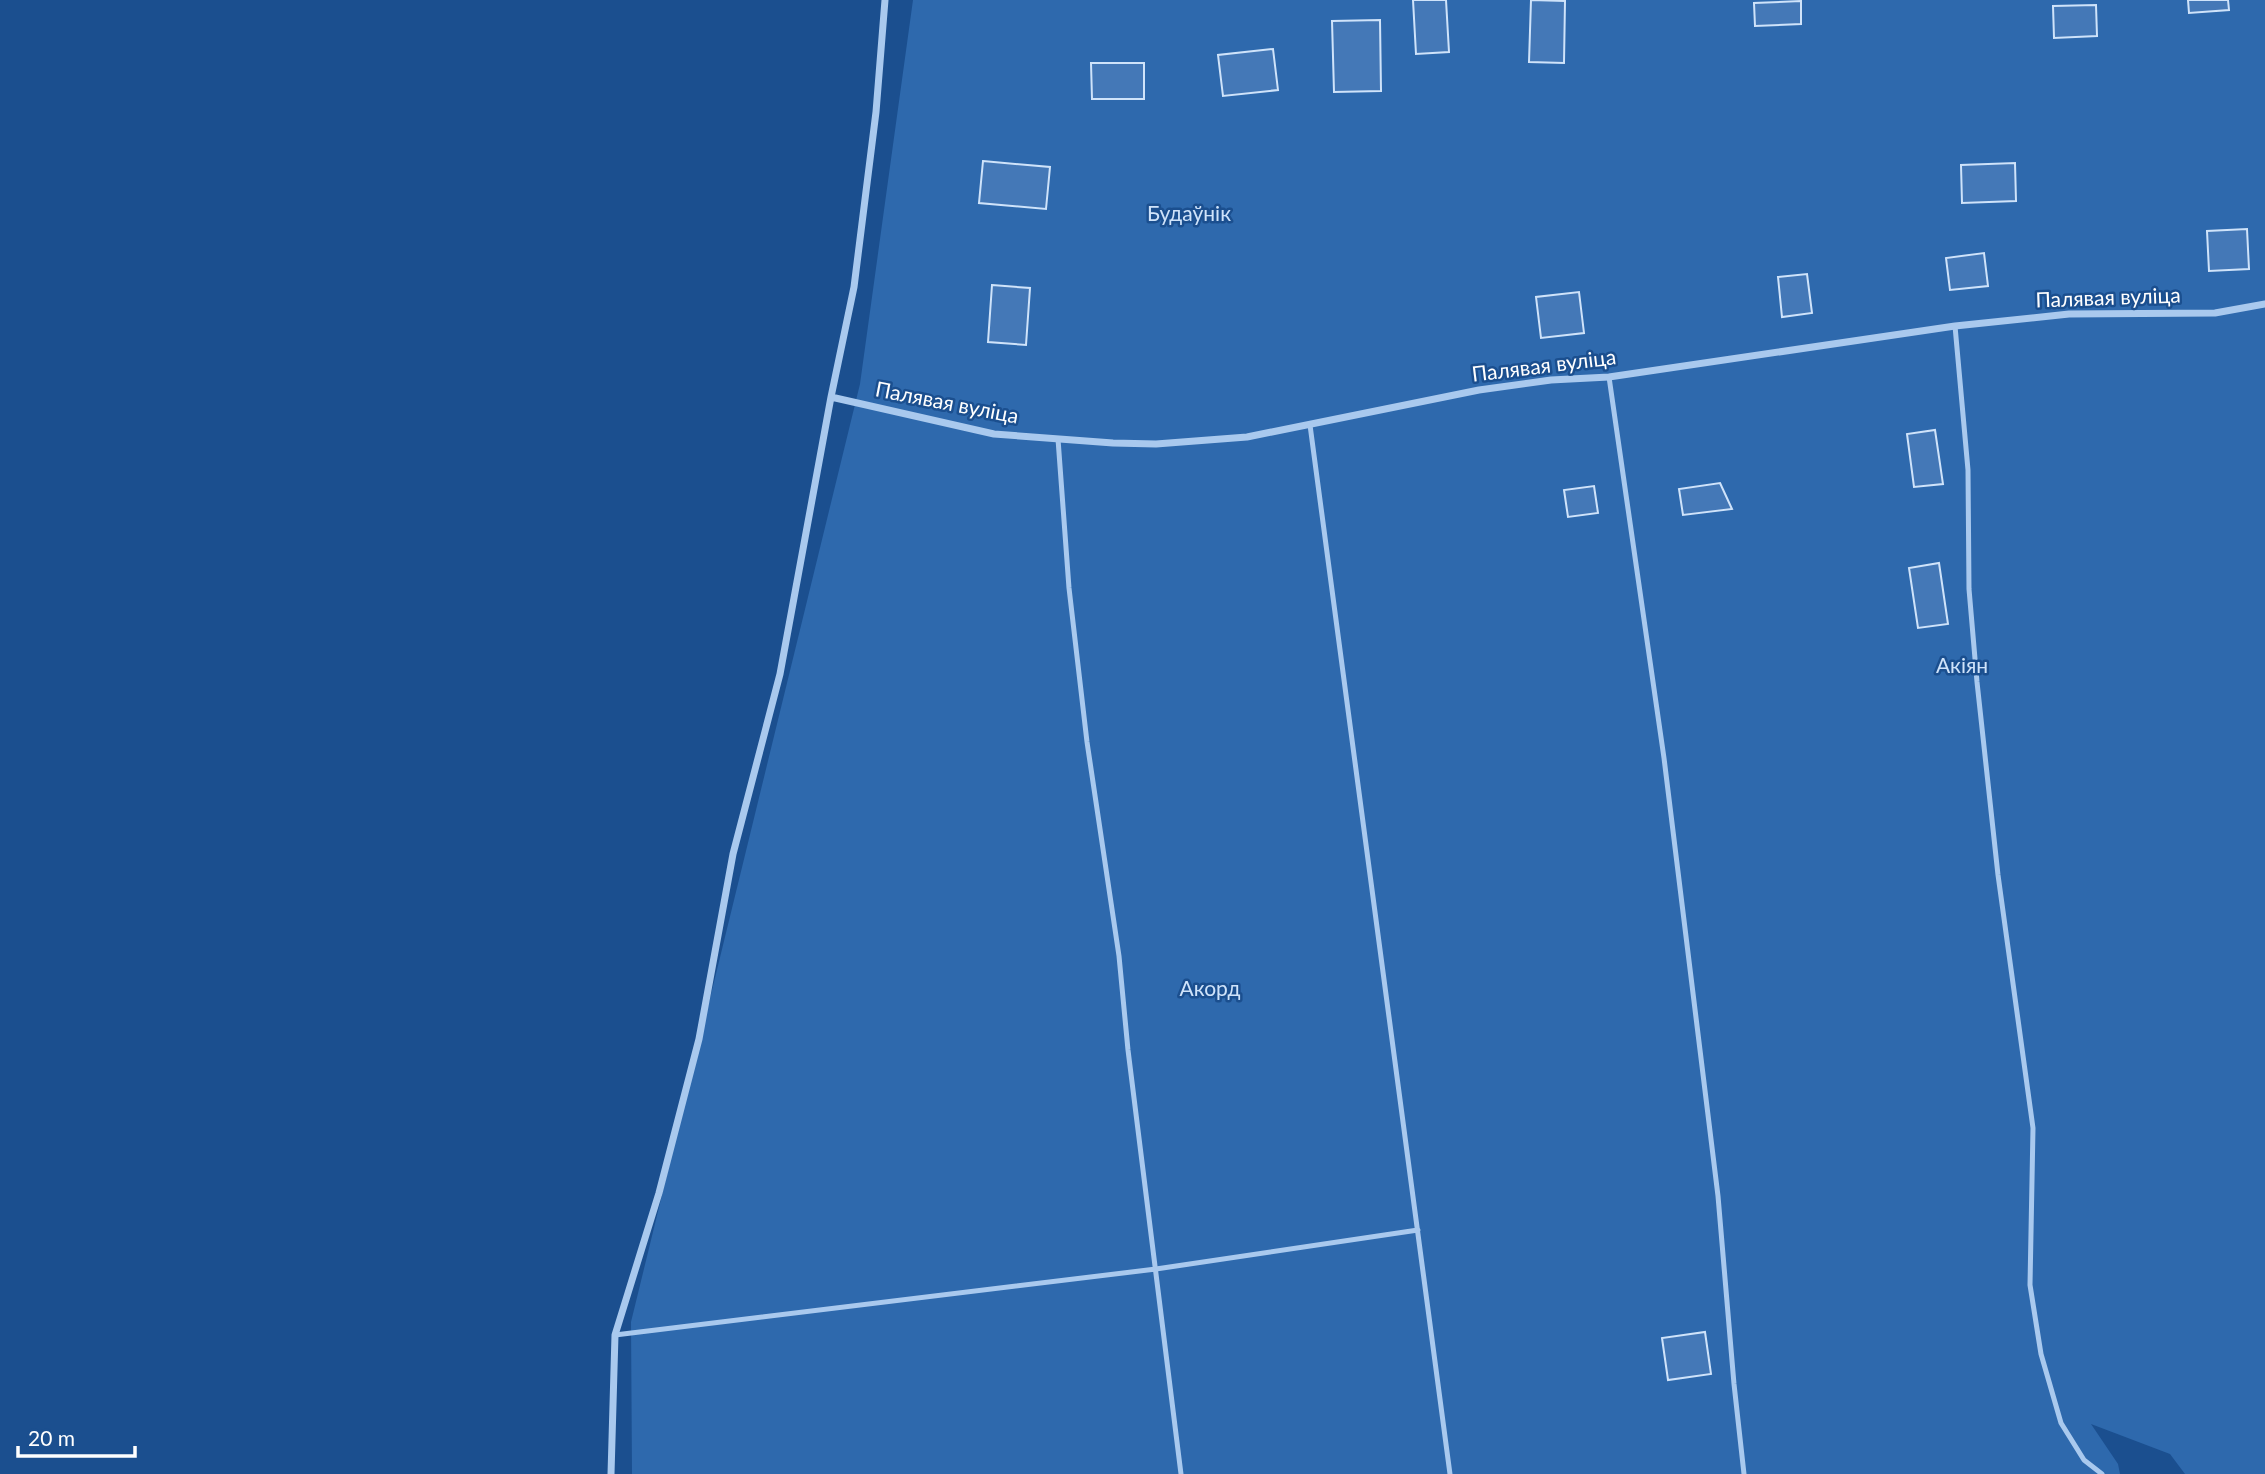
<svg xmlns="http://www.w3.org/2000/svg" width="2265" height="1474" font-family="Lato,sans-serif">
  <style>
    .green { fill: #2e69ad }
    .building { fill: #4478b7; stroke: #cfe3fa; stroke-width: 2 }
    .lines { fill: none; stroke-linecap: round; stroke-linejoin: round }
    .lane { stroke: #a9c9ee; stroke-width: 5 }
    .street { stroke: #a9c9ee; stroke-width: 7 }
    .labels { text-anchor: middle; stroke-width: 5; stroke-linejoin: round; paint-order: stroke }
    .park-label { font-size: 21px; fill: #cfe3fa; stroke: #1b4f8f }
    .street-label { font-size: 21px; fill: #fff; stroke: #1b4f8f }
  </style>
  <rect width="100%" height="100%" fill="#1b4f8f"/>
  <path class="green" d="M 913,0 L 2265,0 L 2265,1474 L 2185,1474 L 2170,1454 L 2091,1424 L 2118,1464 L 2120,1474 L 632,1474 L 631,1322 L 860,384 Z"/>
  <path class="building" d="M 1413,0 L 1446,0 L 1449,52 L 1416,54 Z
    M 1531,0 L 1565,1 L 1564,63 L 1529,62 Z
    M 2188,0 L 2228,0 L 2229,10 L 2189,13 Z
    M 1801,1 L 1801,24 L 1755,26 L 1754,3 Z
    M 2096,5 L 2097,36 L 2054,38 L 2053,6 Z
    M 1380,20 L 1381,91 L 1334,92 L 1332,21 Z
    M 1273,49 L 1278,90 L 1223,96 L 1218,55 Z
    M 1091,63 L 1144,63 L 1144,99 L 1092,99 Z
    M 983,161 L 1050,167 L 1046,209 L 979,203 Z
    M 2015,163 L 2016,201 L 1962,203 L 1961,165 Z
    M 2247,229 L 2249,269 L 2209,271 L 2207,231 Z
    M 1984,253 L 1988,286 L 1950,290 L 1946,258 Z
    M 1807,274 L 1812,313 L 1782,317 L 1778,277 Z
    M 992,285 L 1030,288 L 1026,345 L 988,342 Z
    M 1579,292 L 1584,333 L 1541,338 L 1536,297 Z
    M 1935,430 L 1943,484 L 1914,487 L 1907,434 Z
    M 1720,483 L 1732,509 L 1683,515 L 1679,489 Z
    M 1594,486 L 1598,513 L 1568,517 L 1564,490 Z
    M 1939,563 L 1948,624 L 1918,628 L 1909,568 Z
    M 1705,1332 L 1711,1374 L 1668,1380 L 1662,1338 Z"/>
  <g class="lines">
    <path class="lane" d="M 1955,326 L 1968,470 L 1969,589 L 1977,682 L 1998,875 L 2033,1128 L 2030,1285 L 2041,1354 L 2061,1423 L 2084,1460 L 2102,1474
      M 1609,377 L 1664,758 L 1718,1196 L 1734,1384 L 1744,1474
      M 1310,425 L 1450,1474
      M 1058,439 L 1069,588 L 1087,742 L 1119,956 L 1128,1050 L 1181,1474
      M 615,1335 L 1156,1269 L 1418,1230"/>
    <path class="street" d="M 831,397 L 994,434 L 1113,443 L 1156,444 L 1247,437 L 1479,390 L 1551,380 L 1609,377 L 1955,326 L 2069,314 L 2215,313 L 2265,304
      M 611,1474 L 615,1335 L 659,1193 L 699,1039 L 733,854 L 780,674 L 831,397 L 854,287 L 876,112 L 885,0"/>
  </g>
  <g class="labels">
    <g class="park-label">
      <text x="1189" y="221">Будаўнік</text>
      <text x="1962" y="673">Акіян</text>
      <text x="1210" y="996">Акорд</text>
    </g>
    <g class="street-label">
      <text transform="translate(2108 298) rotate(-2)" y="7">Палявая вуліца</text>
      <text transform="translate(1544 366) rotate(-7)" y="7">Палявая вуліца</text>
      <text transform="translate(947 403) rotate(11)" y="7">Палявая вуліца</text>
    </g>
  </g>
  <path d="M18 1446v10h117v-10" fill="none" stroke="#ffffff" stroke-width="3.5"/>
  <text x="28" y="1446" font-size="21" fill="#ffffff" stroke="#1b4f8f" stroke-width="5" paint-order="stroke">20 m</text>
</svg>
